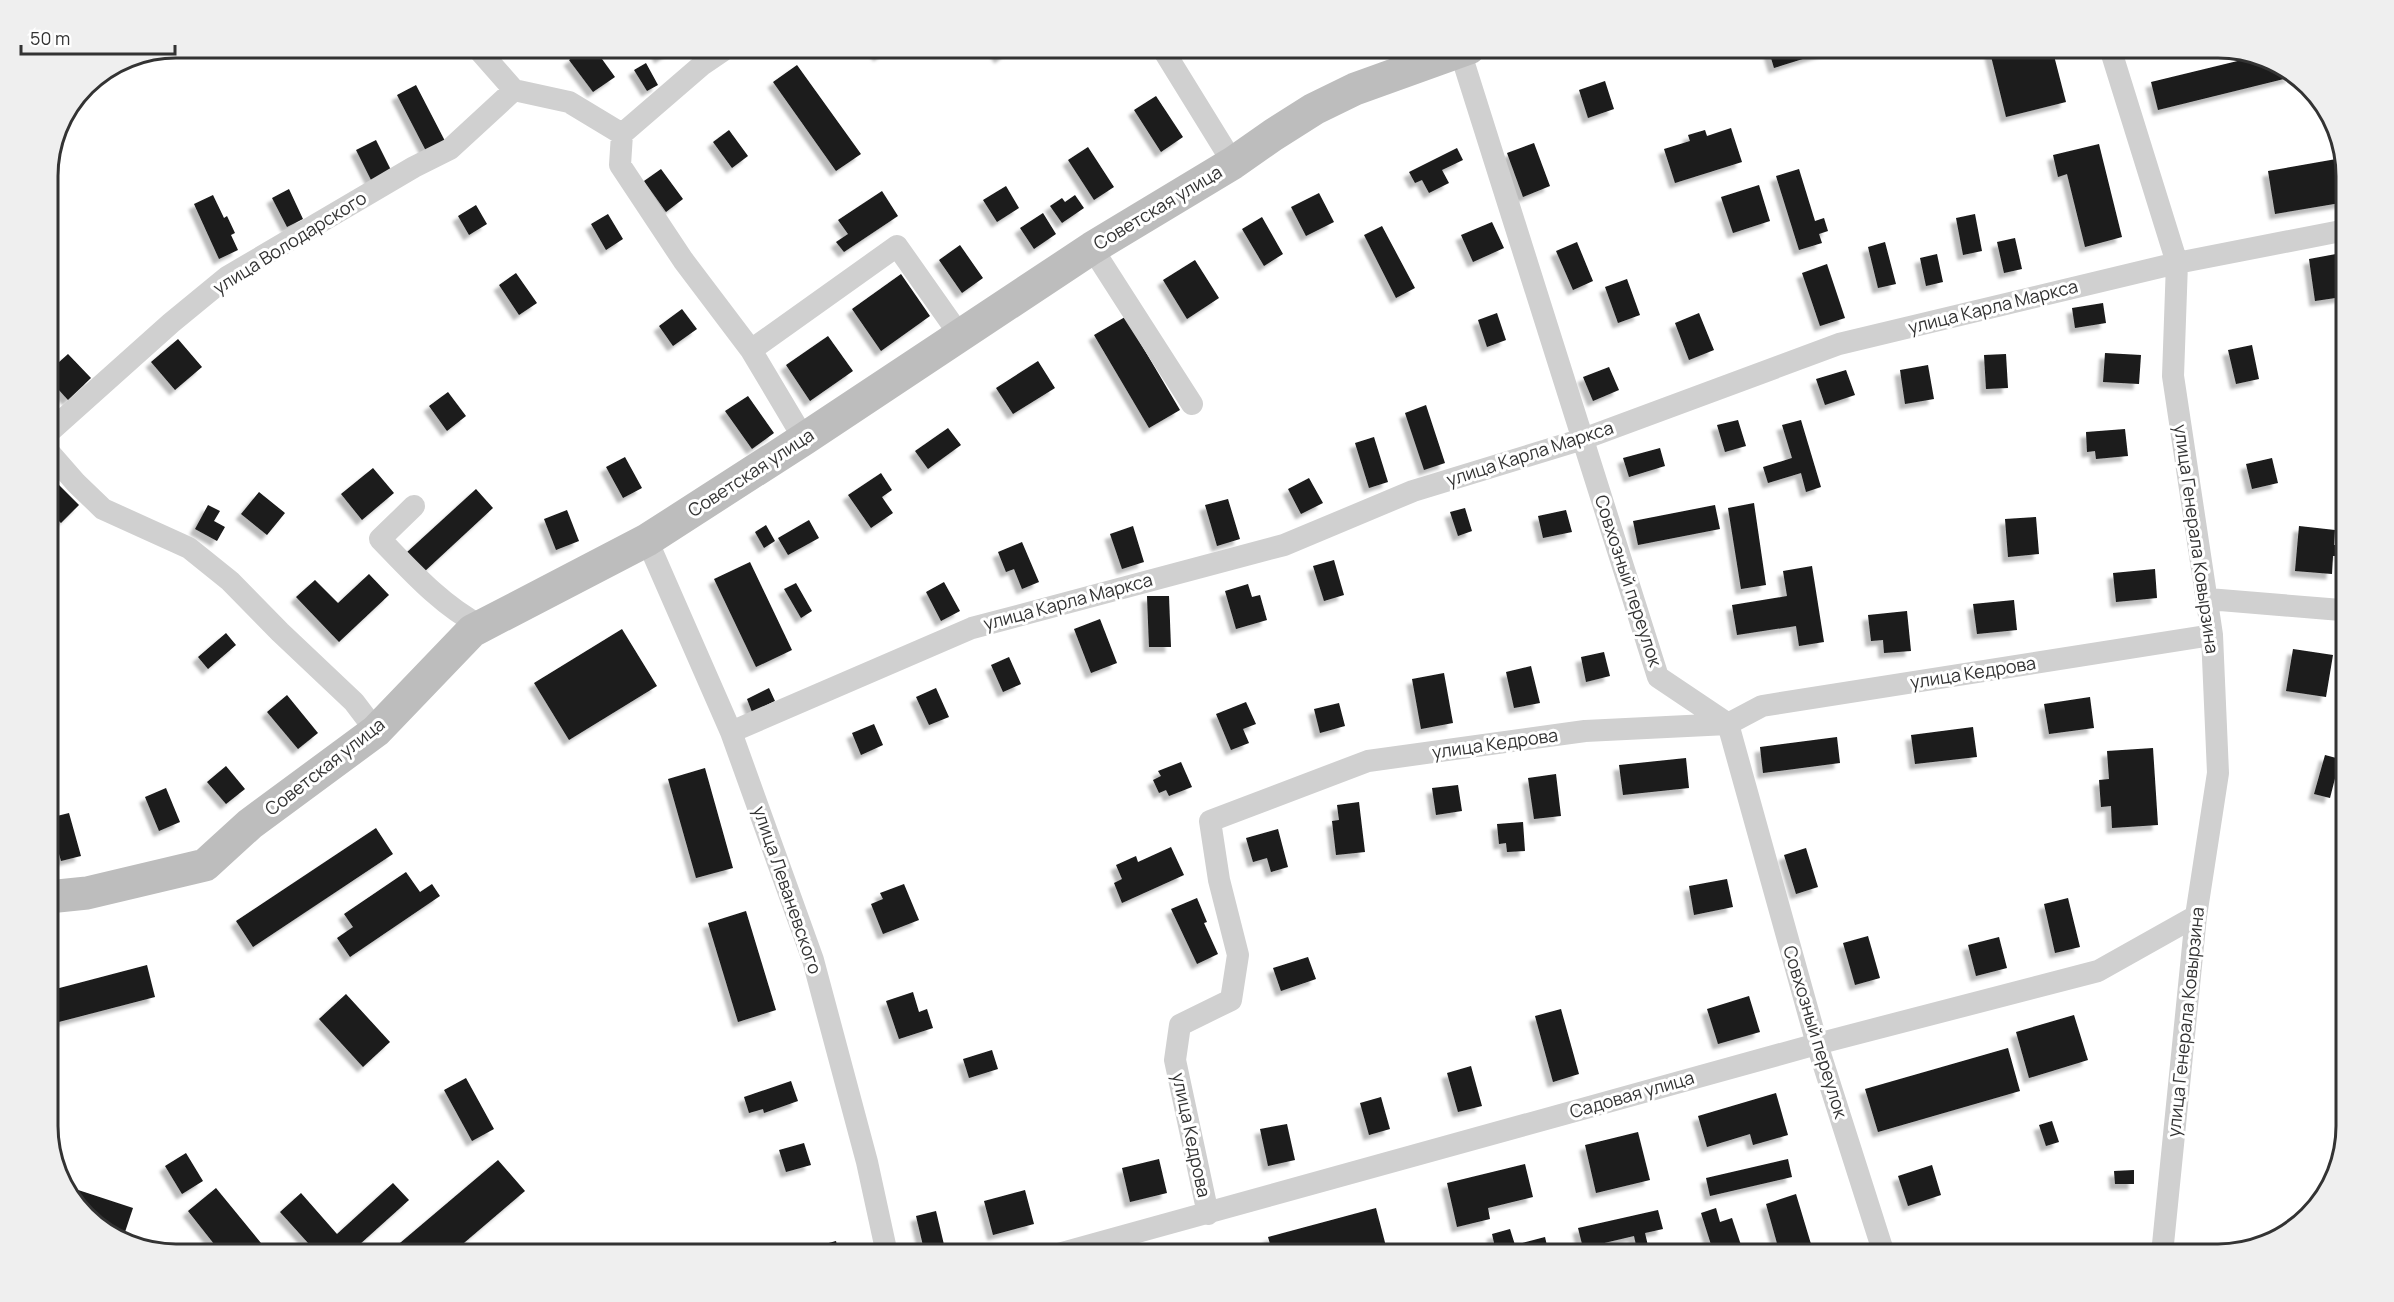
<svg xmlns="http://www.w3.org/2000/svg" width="2394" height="1302" font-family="Manrope,sans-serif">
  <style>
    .building { fill: #1a1a1a; filter: url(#shadow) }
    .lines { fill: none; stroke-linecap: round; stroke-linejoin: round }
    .street { stroke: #d0d0d0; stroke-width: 22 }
    .secondary { stroke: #bdbdbd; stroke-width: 33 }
    .labels { text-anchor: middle; stroke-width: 6; stroke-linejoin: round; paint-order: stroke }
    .street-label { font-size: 18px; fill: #333; stroke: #fff }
    .rim { fill: none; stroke: #333; stroke-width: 3 }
  </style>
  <defs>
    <filter id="shadow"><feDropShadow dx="-5.5" dy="5.5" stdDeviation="1.5" flood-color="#0004"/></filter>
  </defs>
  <rect width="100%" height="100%" fill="#fff"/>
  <path class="building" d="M 586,48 L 594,48 L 615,77 L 593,92 L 569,60 Z
    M 654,48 L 676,48 L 660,58 Z
    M 873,48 L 890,48 L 879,56 Z
    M 993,48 L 1013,48 L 1000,58 Z
    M 1768,48 L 1835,48 L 1835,49 L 1774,68 Z
    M 1989,48 L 2052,48 L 2066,102 L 2006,117 Z
    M 2254,57 L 2274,61 L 2292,77 L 2158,110 L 2151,82 Z
    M 646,63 L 658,85 L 647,91 L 634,70 Z
    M 797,65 L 861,154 L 836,171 L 773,82 Z
    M 1605,81 L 1614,109 L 1588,118 L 1579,90 Z
    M 416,85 L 445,141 L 426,151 L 397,95 Z
    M 1156,96 L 1183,137 L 1161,152 L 1134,110 Z
    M 1731,128 L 1742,162 L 1675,183 L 1664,149 L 1690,141 L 1688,135 L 1705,130 L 1707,136 Z
    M 729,130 L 748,156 L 732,168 L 713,142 Z
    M 376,140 L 392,172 L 372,182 L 356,150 Z
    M 1534,143 L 1550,186 L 1523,197 L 1507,153 Z
    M 2099,144 L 2122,237 L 2085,247 L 2067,174 L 2058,177 L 2053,155 Z
    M 1088,147 L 1114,187 L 1094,200 L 1068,160 Z
    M 1457,148 L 1463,160 L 1442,170 L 1449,183 L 1429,193 L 1422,180 L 1415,183 L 1409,172 Z
    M 2342,158 L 2346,169 L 2346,202 L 2275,214 L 2268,171 Z
    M 661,169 L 683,199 L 666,212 L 644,181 Z
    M 1799,169 L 1815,221 L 1824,218 L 1828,231 L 1819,234 L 1822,243 L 1799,250 L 1776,176 Z
    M 1759,185 L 1770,221 L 1733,233 L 1721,197 Z
    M 1006,186 L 1019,208 L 997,222 L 983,200 Z
    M 289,189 L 303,219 L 287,227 L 272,198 Z
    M 882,191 L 898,216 L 844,252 L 836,242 L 848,234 L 838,220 Z
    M 1319,193 L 1334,222 L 1306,236 L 1291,207 Z
    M 213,195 L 224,218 L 227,216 L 235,233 L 231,235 L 238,250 L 219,259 L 194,204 Z
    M 1075,195 L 1084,208 L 1062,223 L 1050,206 L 1062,198 L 1065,202 Z
    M 476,205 L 487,224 L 469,235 L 458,216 Z
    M 1043,213 L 1056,234 L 1034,249 L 1020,228 Z
    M 608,214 L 623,239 L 606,250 L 591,224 Z
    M 1975,214 L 1982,251 L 1963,255 L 1956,218 Z
    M 1262,217 L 1283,254 L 1264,266 L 1242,229 Z
    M 1492,222 L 1504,248 L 1473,262 L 1461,235 Z
    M 1382,226 L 1415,288 L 1396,298 L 1364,235 Z
    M 2015,238 L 2022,269 L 2004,273 L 1997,242 Z
    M 1577,242 L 1593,281 L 1573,290 L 1556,251 Z
    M 1885,242 L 1896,284 L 1878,288 L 1868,247 Z
    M 960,245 L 983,278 L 962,293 L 939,260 Z
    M 1937,254 L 1943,282 L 1926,286 L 1920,258 Z
    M 2336,254 L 2342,297 L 2315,301 L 2309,259 Z
    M 1195,260 L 1219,298 L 1187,319 L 1163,280 Z
    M 1827,264 L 1845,318 L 1820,326 L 1802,273 Z
    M 516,273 L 537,303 L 519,315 L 499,285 Z
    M 901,274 L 930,316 L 881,351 L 852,309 Z
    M 1627,279 L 1640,315 L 1618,323 L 1605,287 Z
    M 2103,303 L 2106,323 L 2075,328 L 2072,308 Z
    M 682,309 L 697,329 L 673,346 L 659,326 Z
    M 1497,313 L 1506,340 L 1487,347 L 1478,320 Z
    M 1699,313 L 1714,350 L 1689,360 L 1675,323 Z
    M 1125,317 L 1180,410 L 1149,428 L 1094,335 Z
    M 828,336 L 853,371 L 810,401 L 786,365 Z
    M 178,339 L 202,367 L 175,390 L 151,362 Z
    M 2252,345 L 2259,379 L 2236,384 L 2228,350 Z
    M 2105,353 L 2141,355 L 2139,384 L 2103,382 Z
    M 68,354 L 91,378 L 68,400 L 48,378 L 48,372 Z
    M 2006,354 L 2008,388 L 1986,389 L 1984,355 Z
    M 1038,361 L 1055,388 L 1013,414 L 996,388 Z
    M 1928,365 L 1934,399 L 1905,404 L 1900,370 Z
    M 1609,367 L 1619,390 L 1593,401 L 1583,377 Z
    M 1846,370 L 1855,395 L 1825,405 L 1816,379 Z
    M 448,392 L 466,416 L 447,431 L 429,406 Z
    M 748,396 L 774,433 L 752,449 L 725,411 Z
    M 1426,405 L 1445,463 L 1424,470 L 1405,413 Z
    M 1738,420 L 1746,446 L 1725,452 L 1717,425 Z
    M 1801,420 L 1821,487 L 1806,492 L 1801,473 L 1768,483 L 1763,467 L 1792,458 L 1782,425 Z
    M 948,428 L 961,445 L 928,469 L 915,451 Z
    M 2125,429 L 2128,456 L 2096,459 L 2095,451 L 2087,452 L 2086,432 Z
    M 1374,437 L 1388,482 L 1369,488 L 1355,443 Z
    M 1660,448 L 1665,466 L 1629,477 L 1623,458 Z
    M 625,457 L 642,488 L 623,498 L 606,467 Z
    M 2272,458 L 2278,483 L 2252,489 L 2246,464 Z
    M 373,468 L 394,493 L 362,520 L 341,494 Z
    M 881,473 L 892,490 L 882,497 L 893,513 L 871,528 L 848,495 Z
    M 1309,478 L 1323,503 L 1301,514 L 1288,489 Z
    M 55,481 L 79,505 L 61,523 L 48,510 L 48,487 Z
    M 476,489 L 493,508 L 424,572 L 406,553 Z
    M 259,492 L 285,513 L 267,535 L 241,514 Z
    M 1228,499 L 1240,539 L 1217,546 L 1205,505 Z
    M 1754,503 L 1766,585 L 1741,589 L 1728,508 Z
    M 208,505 L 220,511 L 214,521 L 225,527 L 217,541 L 195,529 Z
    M 1715,505 L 1720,529 L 1638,545 L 1633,521 Z
    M 1465,508 L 1472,531 L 1458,536 L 1450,512 Z
    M 567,510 L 579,541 L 556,550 L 544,519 Z
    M 1566,510 L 1572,532 L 1543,538 L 1538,516 Z
    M 2036,517 L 2039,554 L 2008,557 L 2005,519 Z
    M 809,520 L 819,538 L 788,555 L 778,538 Z
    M 766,525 L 775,541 L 764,548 L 755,532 Z
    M 1133,526 L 1144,562 L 1122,569 L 1110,534 Z
    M 2299,526 L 2335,530 L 2334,545 L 2339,545 L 2338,556 L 2333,556 L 2332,574 L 2295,571 Z
    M 1022,542 L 1039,582 L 1022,589 L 1014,569 L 1006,572 L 998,552 Z
    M 1334,560 L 1344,595 L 1324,601 L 1313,566 Z
    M 750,562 L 792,650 L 756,667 L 714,579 Z
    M 1812,566 L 1824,642 L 1799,646 L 1796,626 L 1737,635 L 1732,605 L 1787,596 L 1783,571 Z
    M 2155,569 L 2157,598 L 2116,602 L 2113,573 Z
    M 369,574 L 389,595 L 339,642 L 296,597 L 315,580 L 338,603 Z
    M 944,582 L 960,611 L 941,621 L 926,592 Z
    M 796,583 L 812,611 L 801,618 L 784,589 Z
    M 1248,584 L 1252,597 L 1260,595 L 1267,620 L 1236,629 L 1225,591 Z
    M 1147,596 L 1169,596 L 1171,647 L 1149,647 Z
    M 2014,600 L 2017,630 L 1977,634 L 1973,604 Z
    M 1907,611 L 1911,651 L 1884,653 L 1883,640 L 1871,641 L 1868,615 Z
    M 1100,619 L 1117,663 L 1091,673 L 1074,629 Z
    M 622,629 L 657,686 L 569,740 L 534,683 Z
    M 226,633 L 236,645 L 208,669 L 198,657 Z
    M 2293,649 L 2333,655 L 2326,697 L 2286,691 Z
    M 1604,652 L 1610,676 L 1586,682 L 1581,657 Z
    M 1009,657 L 1021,684 L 1003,692 L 991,665 Z
    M 1531,666 L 1540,703 L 1514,708 L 1506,672 Z
    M 1444,673 L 1453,723 L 1421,729 L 1412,679 Z
    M 769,688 L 775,701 L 752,712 L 747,699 Z
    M 936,688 L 949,717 L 929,725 L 916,697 Z
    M 287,695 L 318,733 L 298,749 L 267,712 Z
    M 2090,697 L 2094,728 L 2049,734 L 2044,704 Z
    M 1246,702 L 1256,724 L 1243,729 L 1249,743 L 1231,750 L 1216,714 Z
    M 1339,703 L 1345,726 L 1320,733 L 1314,709 Z
    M 874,724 L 883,745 L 861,755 L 852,733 Z
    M 1973,727 L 1977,757 L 1915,764 L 1911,735 Z
    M 1837,737 L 1840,763 L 1763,773 L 1760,747 Z
    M 2153,748 L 2158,825 L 2112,828 L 2111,806 L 2101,807 L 2099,780 L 2109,779 L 2107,751 Z
    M 2325,755 L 2340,759 L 2330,798 L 2314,794 Z
    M 1686,758 L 1689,788 L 1623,795 L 1619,765 Z
    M 1181,762 L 1192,787 L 1169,796 L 1166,790 L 1159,793 L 1153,780 L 1161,776 L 1158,771 Z
    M 226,766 L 245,789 L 226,804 L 207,782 Z
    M 705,768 L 733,868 L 696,878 L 668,779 Z
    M 1556,774 L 1561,816 L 1534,819 L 1528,778 Z
    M 1458,785 L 1462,811 L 1436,815 L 1432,788 Z
    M 166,788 L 180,822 L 159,831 L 145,797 Z
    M 1359,802 L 1365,852 L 1336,855 L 1332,821 L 1339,820 L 1337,805 Z
    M 69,813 L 81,856 L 61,861 L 49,818 Z
    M 1523,822 L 1525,851 L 1507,852 L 1506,843 L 1499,844 L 1497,824 Z
    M 376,828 L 393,854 L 253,947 L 236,921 Z
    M 1278,829 L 1288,867 L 1271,872 L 1267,858 L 1253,862 L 1246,838 Z
    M 1171,847 L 1184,875 L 1122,903 L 1114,883 L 1122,879 L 1116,865 L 1136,856 L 1138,862 Z
    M 1806,848 L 1818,887 L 1796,894 L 1784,855 Z
    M 406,872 L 420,892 L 432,884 L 440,896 L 350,957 L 337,938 L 353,927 L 344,914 Z
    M 1727,879 L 1733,907 L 1694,915 L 1689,886 Z
    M 904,884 L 919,920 L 883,934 L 871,904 L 883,899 L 880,893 Z
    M 1197,898 L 1207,922 L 1204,923 L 1218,954 L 1197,964 L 1171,909 Z
    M 2068,898 L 2080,947 L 2055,953 L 2044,904 Z
    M 746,911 L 776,1010 L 738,1022 L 708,923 Z
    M 1868,936 L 1880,978 L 1855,985 L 1843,943 Z
    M 1999,937 L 2007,968 L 1976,976 L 1968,945 Z
    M 1308,957 L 1316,979 L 1281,991 L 1273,968 Z
    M 147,965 L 155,997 L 51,1024 L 48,1013 L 48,991 Z
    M 913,992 L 919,1012 L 927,1009 L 933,1028 L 899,1039 L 886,1001 Z
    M 346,994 L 390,1042 L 363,1067 L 319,1019 Z
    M 1749,996 L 1760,1032 L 1718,1044 L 1707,1009 Z
    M 1561,1009 L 1579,1074 L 1553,1082 L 1535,1016 Z
    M 2074,1015 L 2088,1060 L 2029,1078 L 2016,1032 Z
    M 2008,1048 L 2020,1091 L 1878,1132 L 1865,1089 Z
    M 992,1050 L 998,1069 L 969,1078 L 963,1059 Z
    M 1471,1066 L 1482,1106 L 1458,1112 L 1447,1073 Z
    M 466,1078 L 494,1129 L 472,1141 L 444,1090 Z
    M 791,1081 L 798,1101 L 764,1113 L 763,1109 L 749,1113 L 744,1097 Z
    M 1776,1093 L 1788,1135 L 1753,1145 L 1750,1134 L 1707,1147 L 1698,1116 Z
    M 1381,1097 L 1390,1129 L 1369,1135 L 1360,1103 Z
    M 2052,1121 L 2059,1142 L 2046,1146 L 2039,1125 Z
    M 1287,1124 L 1295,1160 L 1268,1166 L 1260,1129 Z
    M 1638,1132 L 1650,1180 L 1596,1193 L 1585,1145 Z
    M 804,1143 L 811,1165 L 786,1172 L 779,1150 Z
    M 186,1153 L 203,1181 L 182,1194 L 165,1166 Z
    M 1159,1159 L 1167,1193 L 1130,1202 L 1122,1168 Z
    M 1788,1159 L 1792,1177 L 1710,1196 L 1706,1178 Z
    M 498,1160 L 525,1191 L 451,1254 L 387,1254 Z
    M 1525,1164 L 1533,1197 L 1488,1208 L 1490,1219 L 1457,1227 L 1447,1183 Z
    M 1932,1165 L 1941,1195 L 1908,1206 L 1898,1176 Z
    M 2134,1170 L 2134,1184 L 2115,1184 L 2114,1171 Z
    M 393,1183 L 409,1200 L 349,1254 L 318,1254 L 280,1212 L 301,1193 L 337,1234 Z
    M 66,1186 L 133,1208 L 122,1241 L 70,1197 Z
    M 216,1188 L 270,1254 L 222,1254 L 188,1211 Z
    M 1025,1190 L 1034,1224 L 993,1235 L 984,1201 Z
    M 1796,1194 L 1814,1254 L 1780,1254 L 1766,1204 Z
    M 1376,1208 L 1388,1254 L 1273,1254 L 1268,1237 Z
    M 1716,1208 L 1720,1222 L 1732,1218 L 1744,1254 L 1714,1254 L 1701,1213 Z
    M 1658,1210 L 1663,1229 L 1645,1233 L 1649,1250 L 1677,1244 L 1679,1254 L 1638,1254 L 1634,1236 L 1583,1248 L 1578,1228 Z
    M 936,1211 L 946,1253 L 925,1254 L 916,1216 Z
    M 1510,1229 L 1515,1245 L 1545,1237 L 1549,1254 L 1470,1254 L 1495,1247 L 1492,1234 Z
    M 836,1241 L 839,1254 L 804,1254 L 803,1250 Z
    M 2001,1245 L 2005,1254 L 1978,1254 Z
    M 1215,1246 L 1217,1254 L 1187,1254 L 1187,1253 Z
    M 2108,1248 L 2108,1254 L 2082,1254 L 2082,1249 Z"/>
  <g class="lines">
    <path class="street" d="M 477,48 L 514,90 L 569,102 L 622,134 L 702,65 L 727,48
      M 1162,48 L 1233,163
      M 2110,48 L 2177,263 L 2173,376 L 2212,635 L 2218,773 L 2196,916 L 2162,1254
      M 1460,51 L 1658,677 L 1728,724 L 1817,1044 L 1884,1254
      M 622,134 L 620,165 L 683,260 L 751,350 L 804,439
      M 1092,248 L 1192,404
      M 751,350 L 897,246 L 959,334
      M 48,433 L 171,323 L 227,277 L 414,167 L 450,149 L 514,90
      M 48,451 L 76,483 L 103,509 L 189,548 L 230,581 L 280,632 L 354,702 L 376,731
      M 414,506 L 380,539 C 411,571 441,605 481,626
      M 647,540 L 731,732 L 813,960 L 867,1162 L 887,1254
      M 2208,599 L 2341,610 L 2346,613
      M 731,732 L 972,628 L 1284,545 L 1413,491 L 1583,439 L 1839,344 L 2177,263 L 2346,230
      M 1208,1214 L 1175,1060 L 1180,1025 L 1231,1000 L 1238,955 L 1219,880 L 1210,821 L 1368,761 L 1585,731 L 1728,724 L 1762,706 L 2212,635
      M 1058,1254 L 1817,1044 L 2098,971 L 2196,916"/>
    <path class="secondary" d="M 48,897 L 87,893 L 205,865 L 250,824 L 376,731 L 472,631 L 647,540 L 804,439 L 1092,248 L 1233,163 L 1273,135 L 1314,109 L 1355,89 L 1469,48"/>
  </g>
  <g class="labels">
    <g class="street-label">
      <text transform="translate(1158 208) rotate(-31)" y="6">Советская улица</text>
      <text transform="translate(290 243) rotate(-32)" y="6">улица Володарского</text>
      <text transform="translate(1993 307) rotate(-14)" y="6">улица Карла Маркса</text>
      <text transform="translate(1530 454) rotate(-18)" y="6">улица Карла Маркса</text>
      <text transform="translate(751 473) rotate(-33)" y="6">Советская улица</text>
      <text transform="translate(2196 539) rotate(82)" y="6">улица Генерала Ковырзина</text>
      <text transform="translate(1628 581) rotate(72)" y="6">Совхозный переулок</text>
      <text transform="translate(1068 602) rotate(-15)" y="6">улица Карла Маркса</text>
      <text transform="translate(1973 673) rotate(-9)" y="6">улица Кедрова</text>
      <text transform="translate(1495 744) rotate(-8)" y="6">улица Кедрова</text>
      <text transform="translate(325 767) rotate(-38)" y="6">Советская улица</text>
      <text transform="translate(787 890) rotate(71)" y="6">улица Леваневского</text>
      <text transform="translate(2186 1022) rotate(-84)" y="6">улица Генерала Ковырзина</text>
      <text transform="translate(1815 1032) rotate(73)" y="6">Совхозный переулок</text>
      <text transform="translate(1632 1095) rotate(-16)" y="6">Садовая улица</text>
      <text transform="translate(1191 1135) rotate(78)" y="6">улица Кедрова</text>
    </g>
  </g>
  <path d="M0 0H2394V1302H0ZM176 58H2218A118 118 0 0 1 2336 176V1126A118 118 0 0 1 2218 1244H176A118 118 0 0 1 58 1126V176A118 118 0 0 1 176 58Z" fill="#efefef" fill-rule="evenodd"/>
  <path class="rim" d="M176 58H2218A118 118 0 0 1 2336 176V1126A118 118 0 0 1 2218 1244H176A118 118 0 0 1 58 1126V176A118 118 0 0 1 176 58Z"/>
  <path d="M21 45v9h154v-9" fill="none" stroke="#333333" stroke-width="3"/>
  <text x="30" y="45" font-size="18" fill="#333333" stroke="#ffffff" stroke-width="4.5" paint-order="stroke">50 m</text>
</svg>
